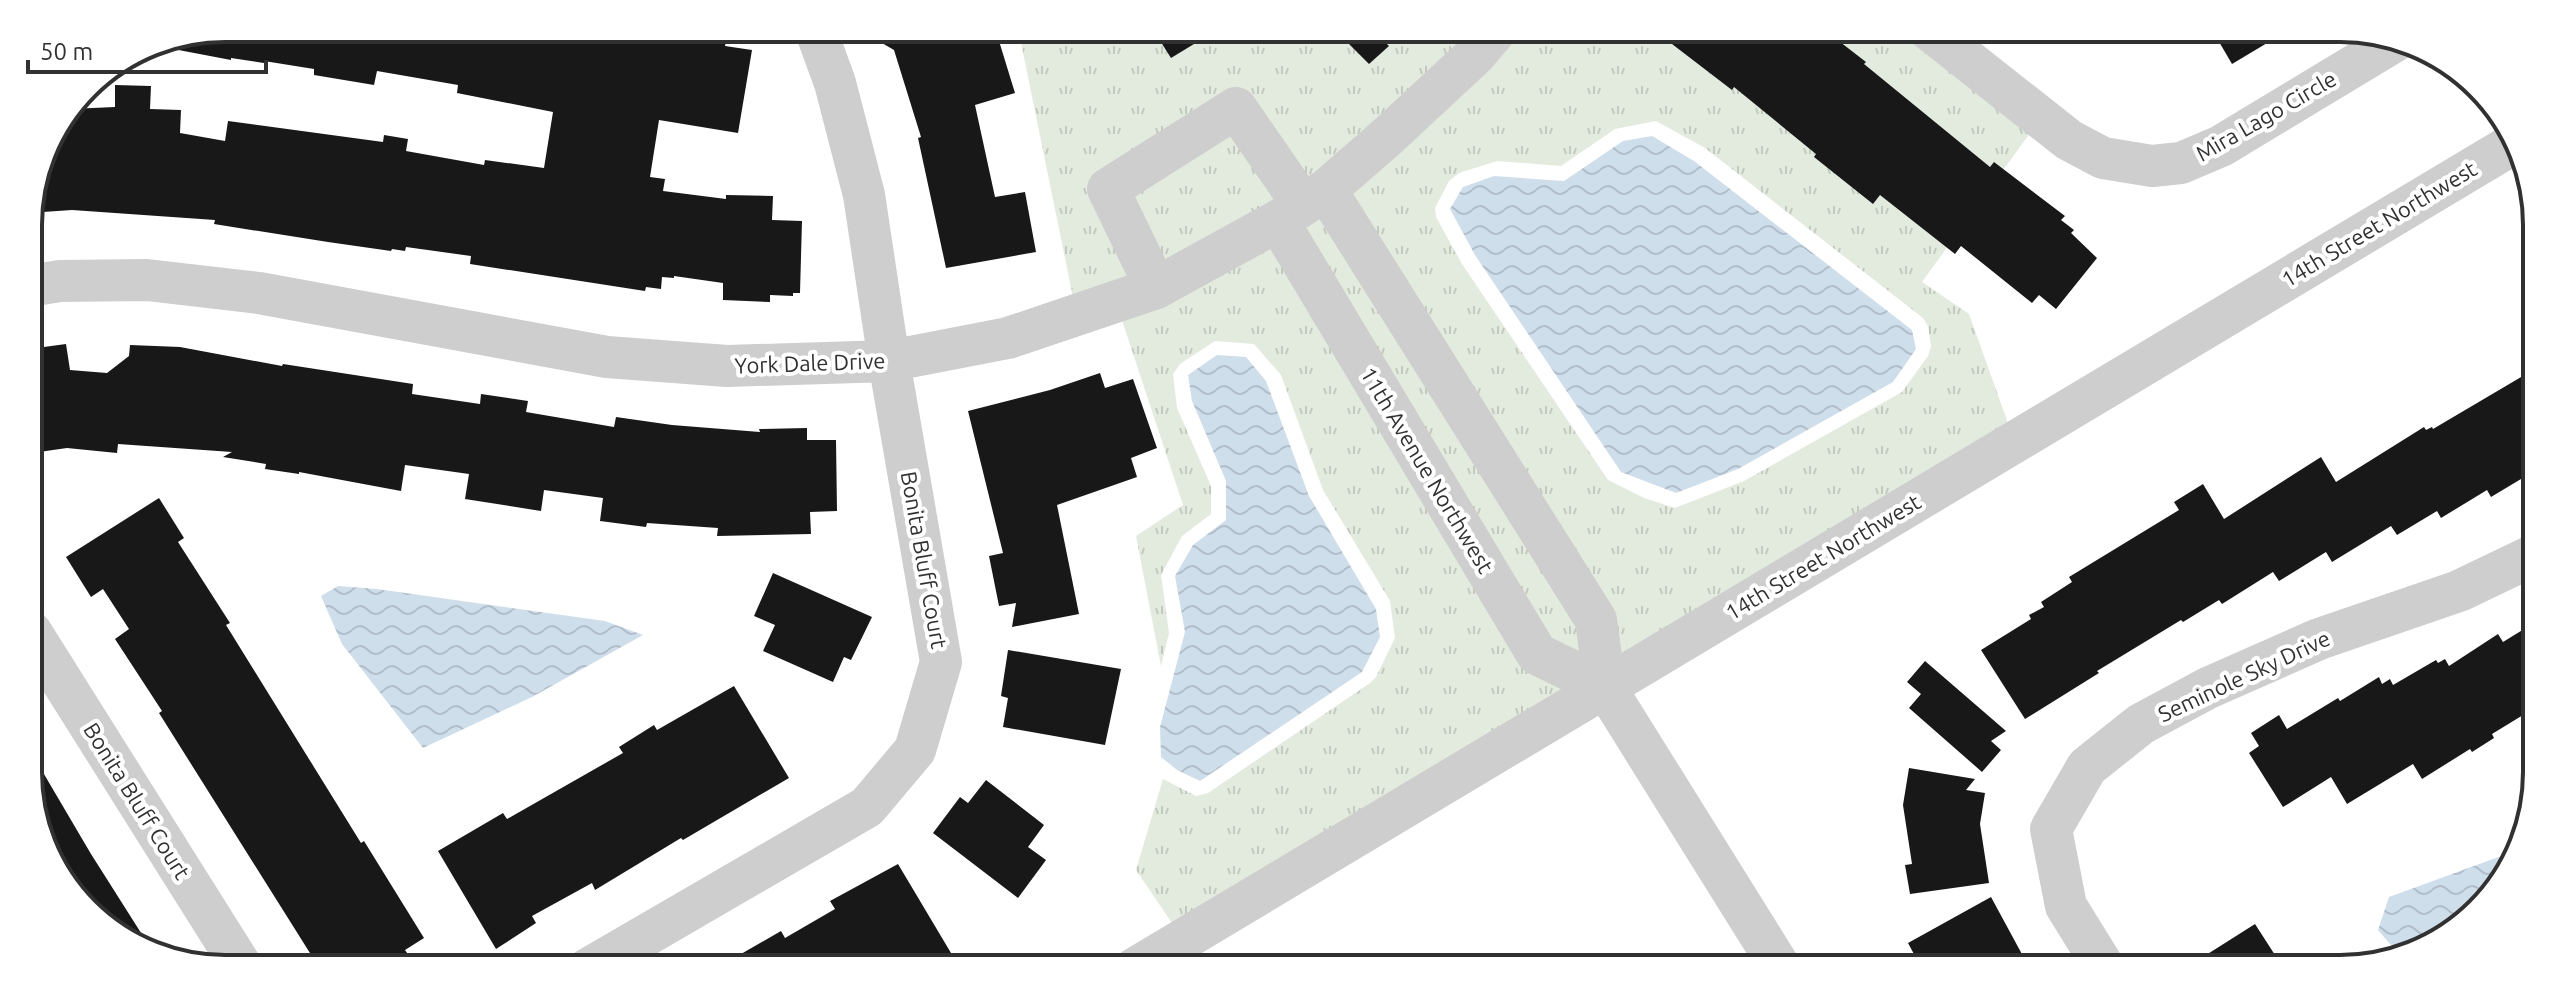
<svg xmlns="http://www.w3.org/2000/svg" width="2565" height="997" font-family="Ubuntu,sans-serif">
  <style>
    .grass { fill: url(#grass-tufts); fill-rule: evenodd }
    .water { fill: url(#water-waves) }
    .building { fill: #181818 }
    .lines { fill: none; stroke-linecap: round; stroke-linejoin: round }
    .minor { stroke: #cecece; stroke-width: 42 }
    .labels { text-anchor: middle; stroke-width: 8; stroke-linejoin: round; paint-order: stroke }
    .street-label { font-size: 22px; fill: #313131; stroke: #fff }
    .rim { fill: none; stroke: #313131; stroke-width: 4 }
  </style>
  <defs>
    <pattern id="grass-tufts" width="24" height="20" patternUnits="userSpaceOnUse" patternTransform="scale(2)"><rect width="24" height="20" fill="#e3eade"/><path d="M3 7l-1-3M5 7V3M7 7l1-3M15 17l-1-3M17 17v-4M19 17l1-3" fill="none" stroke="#c3c9bf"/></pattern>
    <pattern id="water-waves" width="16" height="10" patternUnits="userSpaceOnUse" patternTransform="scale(2)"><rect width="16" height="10" fill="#cfdeeb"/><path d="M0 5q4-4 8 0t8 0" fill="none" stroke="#b2bfca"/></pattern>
  </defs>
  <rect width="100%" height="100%" fill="#fff"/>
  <path class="grass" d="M 1018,28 L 1923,28 L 2038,122 L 1922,282 L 1969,314 L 2009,426 L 1620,660 L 1579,627 L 1583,656 L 1569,690 L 1174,926 L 1136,870 L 1163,779 L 1196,796 L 1208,793 L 1370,683 L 1376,677 L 1395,638 L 1390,601 L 1323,490 L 1281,375 L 1254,344 L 1215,341 L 1180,364 L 1173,374 L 1177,408 L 1211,486 L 1211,514 L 1182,536 L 1161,575 L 1169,633 L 1161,666 L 1136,536 L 1183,505 L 1118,308 L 1076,312 ZM 1656,121 L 1705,148 L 1923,318 L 1928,326 L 1931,346 L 1928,356 L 1902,392 L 1744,481 L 1675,508 L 1644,498 L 1608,480 L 1462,264 L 1436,217 L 1435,208 L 1449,181 L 1459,173 L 1497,161 L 1561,166 L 1615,129 Z"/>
  <path class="water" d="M 1652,136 L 1694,161 L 1912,330 L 1916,349 L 1893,382 L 1738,469 L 1676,493 L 1621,472 L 1475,255 L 1450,209 L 1463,187 L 1494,176 L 1564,181 L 1623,141 Z
    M 1217,355 L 1246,357 L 1266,381 L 1309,496 L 1376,609 L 1380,637 L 1362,672 L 1200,781 L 1177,770 L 1161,757 L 1160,727 L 1185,632 L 1175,576 L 1193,545 L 1226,520 L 1226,481 L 1192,401 L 1188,375 Z
    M 338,586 L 377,589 L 605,621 L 643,635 L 532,697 L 423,748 L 342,644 L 321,596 Z
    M 2515,851 L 2460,929 L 2397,952 L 2378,930 L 2389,897 Z"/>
  <path class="building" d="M 225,28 L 670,28 L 727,37 L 725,46 L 752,50 L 738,133 L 659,120 L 650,177 L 665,179 L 663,191 L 726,199 L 726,195 L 773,196 L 772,220 L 802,221 L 800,293 L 793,293 L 793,296 L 770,295 L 770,302 L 723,300 L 723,283 L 674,276 L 674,278 L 662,277 L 661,289 L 646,287 L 645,291 L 470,264 L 471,256 L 406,247 L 405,251 L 392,249 L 391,251 L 328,242 L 214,224 L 215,220 L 72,210 L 28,213 L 48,137 L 70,109 L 115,107 L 115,85 L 151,86 L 150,109 L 181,110 L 180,133 L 225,141 L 228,121 L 383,142 L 384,135 L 408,139 L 406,151 L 484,165 L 485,160 L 544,168 L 553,112 L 457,93 L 458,85 L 377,71 L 374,85 L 314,75 L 314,69 L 264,61 L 264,63 L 231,58 L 231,60 L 147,44 Z
    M 856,28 L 995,28 L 1015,93 L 975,105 L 995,197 L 1025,192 L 1036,252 L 946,268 L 918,138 L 921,137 L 894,50 Z
    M 1152,28 L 1184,28 L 1194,44 L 1171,58 Z
    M 1333,28 L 1400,28 L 1386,43 L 1389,46 L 1369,64 Z
    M 1656,28 L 1822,28 L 1866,62 L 1864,64 L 1990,167 L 1994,162 L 2065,216 L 2061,220 L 2074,230 L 2071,233 L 2097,258 L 2056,309 L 2039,295 L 2032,303 L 1961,246 L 1955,254 L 1880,195 L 1873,204 L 1814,157 L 1816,154 L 1734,87 L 1732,90 L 1672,44 L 1674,42 Z
    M 2211,28 L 2292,28 L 2232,64 Z
    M 66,344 L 70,370 L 107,373 L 129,356 L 130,345 L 180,347 L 282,366 L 283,364 L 413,384 L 412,394 L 480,404 L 481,394 L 528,401 L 526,412 L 614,427 L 616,417 L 672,425 L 760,432 L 759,429 L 807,428 L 807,440 L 836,440 L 837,511 L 810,512 L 811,534 L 717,536 L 718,528 L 647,523 L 646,527 L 600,521 L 603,498 L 544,490 L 541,511 L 465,499 L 469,474 L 405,465 L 401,491 L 299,472 L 299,474 L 265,469 L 266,464 L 223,457 L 232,452 L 118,444 L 117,453 L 67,448 L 32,453 L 30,434 L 29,349 Z
    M 2533,370 L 2531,473 L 2491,497 L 2487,490 L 2441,518 L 2437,511 L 2397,535 L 2391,526 L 2332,562 L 2326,552 L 2279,581 L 2273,572 L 2222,604 L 2219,600 L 2183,622 L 2181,620 L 2097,671 L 2099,673 L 2025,719 L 1981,650 L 2031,619 L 2029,615 L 2044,607 L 2041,602 L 2072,582 L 2069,577 L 2179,510 L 2174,502 L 2203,484 L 2224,519 L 2321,457 L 2336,482 L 2424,427 L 2426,430 L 2432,427 L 2433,429 Z
    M 1100,373 L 1105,388 L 1133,379 L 1157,448 L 1131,458 L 1137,477 L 1057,505 L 1079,614 L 1012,627 L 1016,603 L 999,606 L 989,556 L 1003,553 L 968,411 L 1050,390 Z
    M 159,498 L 184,538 L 178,542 L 230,623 L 226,625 L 361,843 L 364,841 L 424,938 L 405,950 L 418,969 L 320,969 L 159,713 L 162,711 L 115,639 L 129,629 L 103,589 L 91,597 L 66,557 Z
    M 773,573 L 872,617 L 851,660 L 844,657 L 833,682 L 763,651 L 775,625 L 754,616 Z
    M 2529,626 L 2528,712 L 2492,734 L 2494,738 L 2472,752 L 2470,749 L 2422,779 L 2413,764 L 2347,804 L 2331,777 L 2283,807 L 2249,753 L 2259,746 L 2251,733 L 2279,715 L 2287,729 L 2338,698 L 2340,701 L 2379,677 L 2382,684 L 2390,679 L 2393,685 L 2436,660 L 2438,663 L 2445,659 L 2449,666 L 2498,634 L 2503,642 Z
    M 1008,650 L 1121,669 L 1105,745 L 1003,727 L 1008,698 L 1001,696 Z
    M 1925,661 L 2006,731 L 1991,741 L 2001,750 L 1982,772 L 1909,708 L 1921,694 L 1907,682 Z
    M 734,686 L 789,778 L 683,840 L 681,838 L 595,890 L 592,883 L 532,916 L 536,923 L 496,949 L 438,851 L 503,813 L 507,819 L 623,753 L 619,747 L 654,725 L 657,730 Z
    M 31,752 L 91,854 L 155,955 L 76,902 L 32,810 Z
    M 1909,768 L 1975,779 L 1966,790 L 1985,793 L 1980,824 L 1989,883 L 1910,894 L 1905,865 L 1912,864 L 1903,805 Z
    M 986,780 L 1044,825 L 1028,847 L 1046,860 L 1018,898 L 933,833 L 960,797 L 968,803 Z
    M 898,864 L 951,953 L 924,969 L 715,969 L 781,931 L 785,938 L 835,909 L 830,901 Z
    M 1991,897 L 2030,969 L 1922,969 L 1908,943 Z
    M 2255,924 L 2284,969 L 2184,969 Z"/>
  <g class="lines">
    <path class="minor" d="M 1927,28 L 2069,140 L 2103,158 L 2152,166 L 2181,163 L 2221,146 L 2400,38
      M 1326,190 L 1596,620 L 1605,687 L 1781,969
      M 1278,221 L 1537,654 L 1605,687
      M 29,286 L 60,281 L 147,280 L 259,293 L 607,357 L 727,366 L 889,361 L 1008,338 L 1156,288 L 1278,221 L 1326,190 L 1388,136 L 1475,55 L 1498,28
      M 1156,288 L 1108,189 L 1236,108 L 1303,205
      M 31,632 L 243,969
      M 588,969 L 867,807 L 915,750 L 941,662 L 889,361 L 864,195 L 835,83 L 815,28
      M 1134,969 L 2513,144
      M 2105,969 L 2066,906 L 2051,829 L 2087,767 L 2141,724 L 2208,688 L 2319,639 L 2459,591 L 2530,557"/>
  </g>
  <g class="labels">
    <g class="street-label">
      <text transform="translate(2266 116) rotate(-30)" y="8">Mira Lago Circle</text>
      <text transform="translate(2379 224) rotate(-31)" y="8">14th Street Northwest</text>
      <text transform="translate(810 363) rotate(-2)" y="8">York Dale Drive</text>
      <text transform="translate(1427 470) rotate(59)" y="8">11th Avenue Northwest</text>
      <text transform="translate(1823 557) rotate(-31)" y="8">14th Street Northwest</text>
      <text transform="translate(924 560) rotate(80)" y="8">Bonita Bluff Court</text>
      <text transform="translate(2244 676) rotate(-25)" y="8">Seminole Sky Drive</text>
      <text transform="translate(137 801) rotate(58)" y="8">Bonita Bluff Court</text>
    </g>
  </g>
  <path d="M0 0H2565V997H0ZM225 42H2340A183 183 0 0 1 2523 225V772A183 183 0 0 1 2340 955H225A183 183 0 0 1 42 772V225A183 183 0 0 1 225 42Z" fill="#fff" fill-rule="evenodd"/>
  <path class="rim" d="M225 42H2340A183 183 0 0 1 2523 225V772A183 183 0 0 1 2340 955H225A183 183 0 0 1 42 772V225A183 183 0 0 1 225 42Z"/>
  <path d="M28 60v12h238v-12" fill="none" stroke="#313131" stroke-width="4"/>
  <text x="40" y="60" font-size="24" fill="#313131" stroke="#ffffff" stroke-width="6" paint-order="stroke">50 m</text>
</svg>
